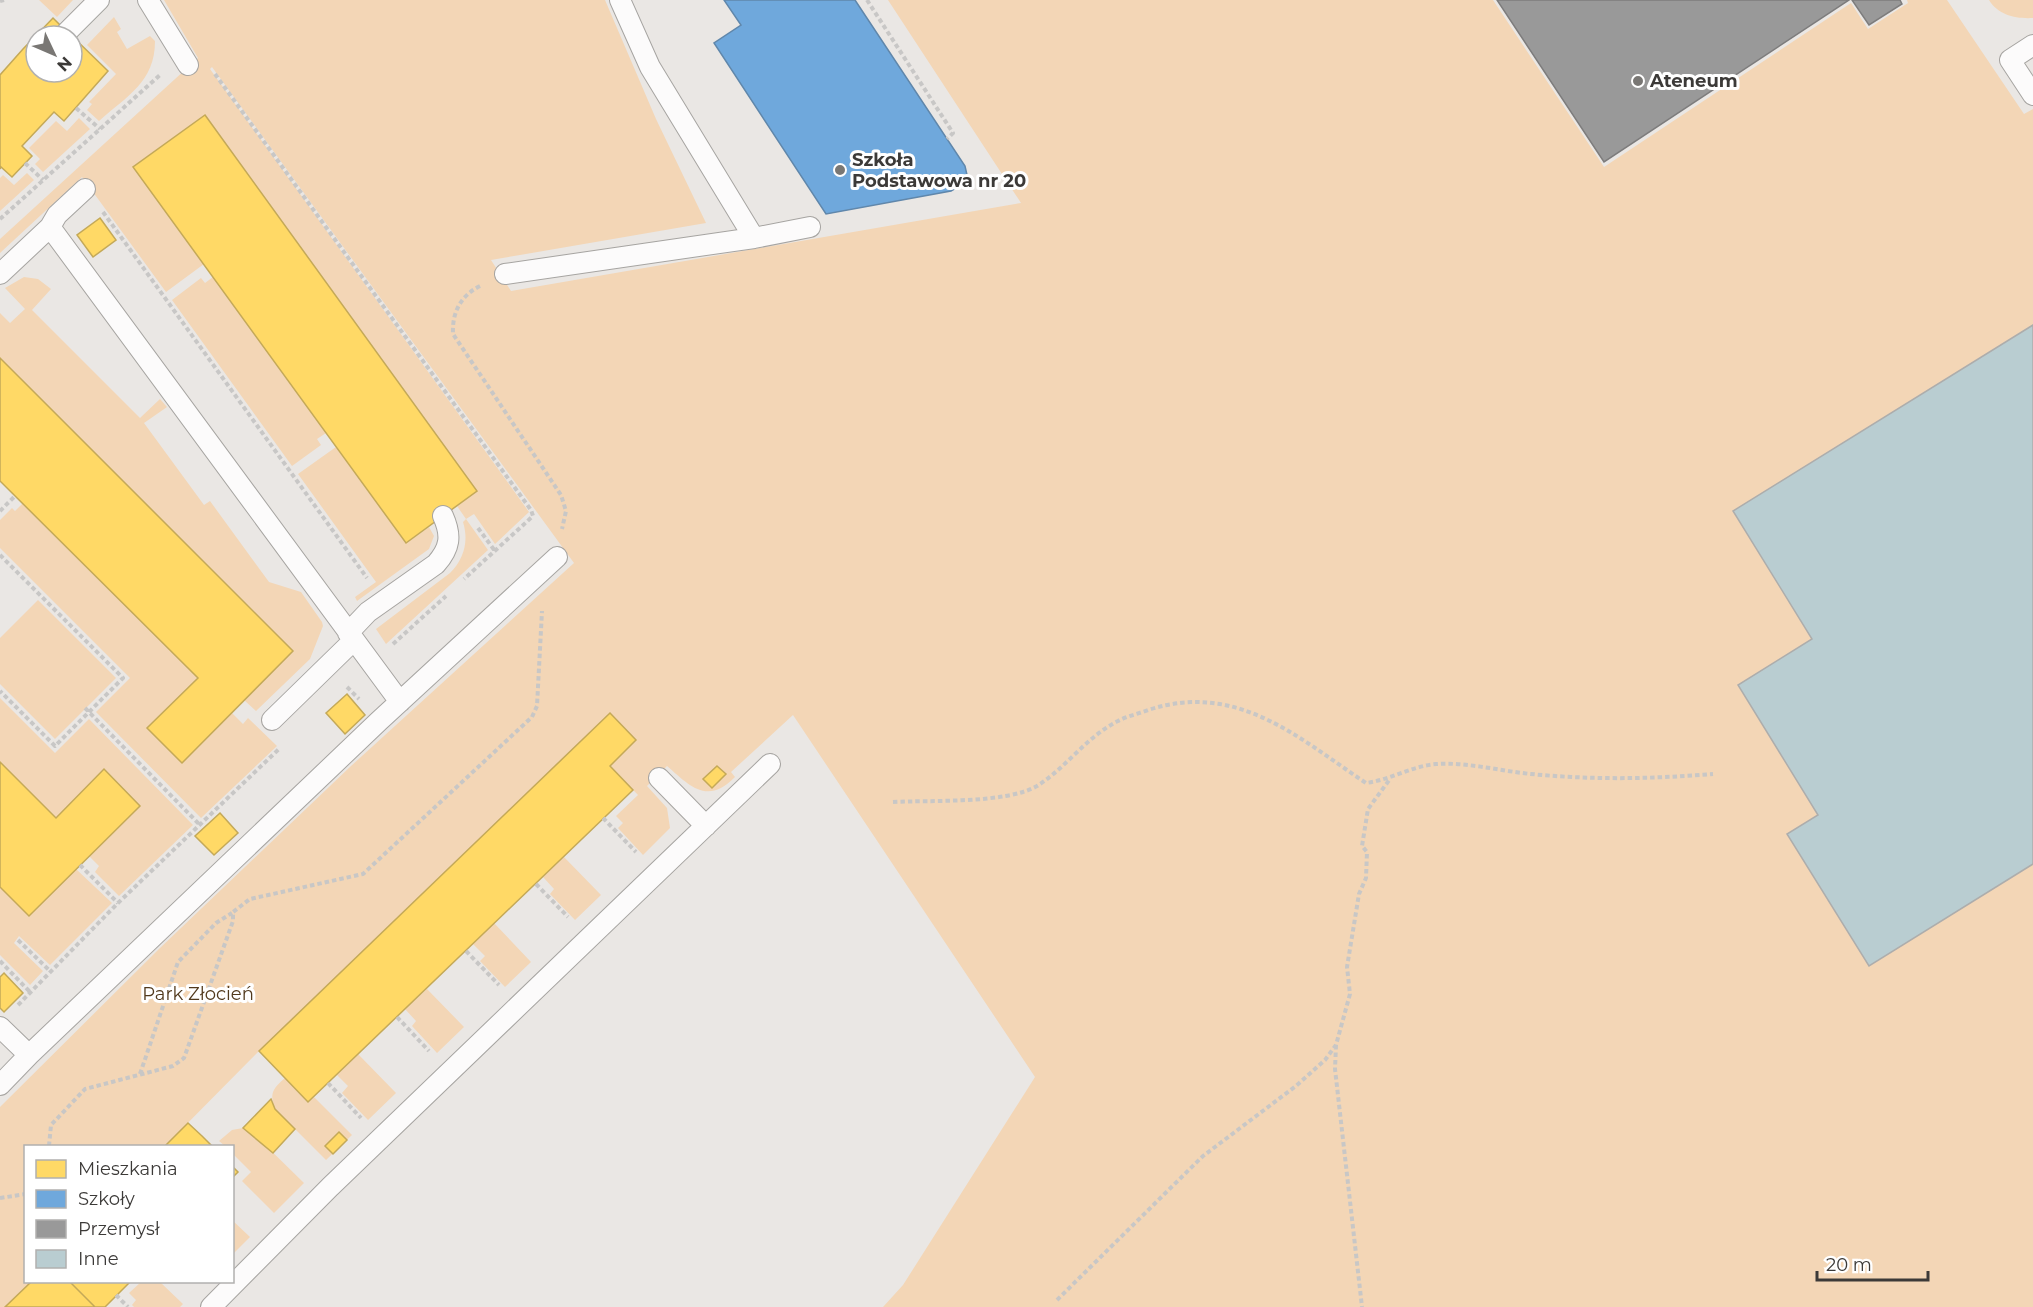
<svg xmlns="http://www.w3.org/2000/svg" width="2033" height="1307" font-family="Montserrat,sans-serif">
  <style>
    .green { fill: #f3d6b6 }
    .homes { fill: #ffd966; stroke: #c4a958; stroke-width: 1.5 }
    .schools { fill: #6fa8dc; stroke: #6087ab; stroke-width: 1.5 }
    .industry { fill: #999; stroke: #7d7c7c; stroke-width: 1.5 }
    .building { fill: #b9cdd1; stroke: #adadac; stroke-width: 1.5 }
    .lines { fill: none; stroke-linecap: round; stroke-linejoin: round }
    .lane-casing { stroke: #a6a4a1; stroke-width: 22 }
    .path { stroke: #c8c7c6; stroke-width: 4; stroke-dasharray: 4.5 3; stroke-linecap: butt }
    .lane { stroke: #fcfbfb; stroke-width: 20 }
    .poi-dot { fill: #797774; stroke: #fff; stroke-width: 2 }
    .labels { text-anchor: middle; stroke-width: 6; stroke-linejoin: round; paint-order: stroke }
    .poi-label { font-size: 18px; font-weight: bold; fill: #3c3a38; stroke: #fff; text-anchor: start }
    .park-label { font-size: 18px; fill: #51391c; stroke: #fff }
  </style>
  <rect width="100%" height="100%" fill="#eae7e4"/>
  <path class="green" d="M 39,0 L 73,0 L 57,17 Z
    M 164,0 L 605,0 L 656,119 L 706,223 L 491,260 L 511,291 L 1021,203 L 888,0 L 1493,0 L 1604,167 L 1851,3 L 1868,29 L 1908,3 L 1907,0 L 1947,0 L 2024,114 L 2033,109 L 2033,1307 L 883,1307 L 903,1285 L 1035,1077 L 793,715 L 731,772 L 735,777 C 707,806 689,785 667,766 L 647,786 L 667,808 L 670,828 L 643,855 L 618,828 L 623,823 L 616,816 L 638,795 L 610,766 L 636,740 L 610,713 L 259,1051 L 165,1146 L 26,1146 L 26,1282 L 31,1282 L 5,1307 L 0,1307 L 0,1107 L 160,948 L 351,766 L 574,563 L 212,67 L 210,69 L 529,512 L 495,544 L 474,514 L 466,519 L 488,550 L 386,644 L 376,629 L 450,573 C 464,559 469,541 463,522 L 466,519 L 457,506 L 477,491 L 205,115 L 134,167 L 204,264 L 166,292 L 82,177 L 0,253 L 0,239 L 198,58 Z
    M 1989,0 L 2033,0 L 2033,18 C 2016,19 1998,15 1989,0 Z
    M 114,17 L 121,29 L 117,32 L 127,49 L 150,36 L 155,41 C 155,82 127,96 99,121 L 87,110 L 92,104 L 89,102 L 116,74 L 87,45 Z
    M 79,118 L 90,129 L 43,172 L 35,164 L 40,159 L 29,148 L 56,121 L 67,131 Z
    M 27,173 L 34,180 L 0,211 L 0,178 L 3,175 L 14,185 Z
    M 24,277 L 38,279 L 51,289 L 32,310 L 140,418 L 160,399 L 167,407 L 144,423 L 204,505 L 210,501 L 269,582 L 301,592 L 322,622 L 323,626 L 310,659 L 256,711 L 244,700 L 293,651 L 0,358 L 0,313 L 10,323 L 25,309 L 5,288 Z
    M 213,277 L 326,433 L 317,439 L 321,445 L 292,466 L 172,300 L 201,278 L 205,283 Z
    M 336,447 L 406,543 L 429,527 L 434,536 L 429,549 L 357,601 L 355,597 L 376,582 L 298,474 Z
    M 23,503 L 198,678 L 147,728 L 182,762 L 232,713 L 243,724 L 248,718 L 277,746 L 201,818 L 96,712 L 130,678 L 0,548 L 0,520 L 12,508 L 15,511 Z
    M 38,600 L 116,678 L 55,739 L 0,684 L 0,638 Z
    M 0,698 L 55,753 L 89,719 L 193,825 L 119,896 L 95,872 L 99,866 L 89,856 L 104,770 L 56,818 L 0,762 Z
    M 564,857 L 601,895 L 575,920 L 550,894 L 554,889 L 543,877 Z
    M 76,869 L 112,903 L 50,965 L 19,936 L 14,943 L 43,971 L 30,985 L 0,955 L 0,887 L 29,916 Z
    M 494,923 L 531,962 L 505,987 L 480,961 L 485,956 L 473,944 Z
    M 427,989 L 464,1027 L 437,1053 L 412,1026 L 416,1021 L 405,1009 Z
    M 358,1054 L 396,1093 L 368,1120 L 342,1093 L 348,1086 L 337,1075 Z
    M 285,1078 L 308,1102 L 314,1097 L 352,1135 L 326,1160 L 275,1109 C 269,1094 273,1088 285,1078 Z
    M 243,1128 L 253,1133 L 304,1183 L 274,1213 L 242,1181 L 251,1172 L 233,1154 L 232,1146 L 225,1146 L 219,1141 L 232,1130 Z
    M 232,1220 L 250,1237 L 233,1254 L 232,1254 Z
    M 141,1282 L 160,1282 L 183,1304 L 180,1307 L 134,1307 L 132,1305 L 136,1300 L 129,1293 Z"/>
  <path class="homes" d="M 53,18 L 71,36 L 36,36 L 36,72 L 72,72 L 72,36 L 108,71 L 64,121 L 54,112 L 22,146 L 32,156 L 12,177 L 1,167 L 0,169 L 0,75 L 23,49 Z
    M 205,115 L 477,491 L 406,543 L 133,167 Z
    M 100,218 L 116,240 L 93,257 L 77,235 Z
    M 0,358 L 293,651 L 182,763 L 147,728 L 198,678 L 0,481 Z
    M 347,694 L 365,715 L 345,734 L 326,713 Z
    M 610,713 L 636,740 L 610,766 L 633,790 L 308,1102 L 259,1051 Z
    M 0,762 L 56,818 L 104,769 L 140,806 L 29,916 L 0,887 Z
    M 717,766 L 726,774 L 712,788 L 703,779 Z
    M 220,813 L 238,833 L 214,855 L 195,836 Z
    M 4,973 L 23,993 L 4,1012 L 0,1008 L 0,977 Z
    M 271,1099 L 275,1109 L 295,1129 L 273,1153 L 243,1128 Z
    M 188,1123 L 202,1136 L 212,1146 L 165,1146 Z
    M 339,1132 L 347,1140 L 333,1154 L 325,1146 Z
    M 232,1166 L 238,1172 L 232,1178 Z
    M 31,1282 L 70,1282 L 95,1307 L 5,1307 Z
    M 70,1282 L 130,1282 L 105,1307 L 95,1307 Z"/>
  <path class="schools" d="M 724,0 L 855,0 L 965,166 L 967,175 L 963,184 L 951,191 L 826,214 L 714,43 L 741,25 Z"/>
  <path class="industry" d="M 1497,0 L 1849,0 L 1604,162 Z
    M 1852,0 L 1900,0 L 1902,4 L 1869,25 Z"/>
  <path class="building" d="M 2033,325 L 2033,864 L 1869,966 L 1787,834 L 1818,815 L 1738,685 L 1812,639 L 1733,511 Z"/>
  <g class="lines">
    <defs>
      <path id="lane" d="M 148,0 L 188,65
        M 67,32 L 99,0
        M 2033,45 L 2010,60 L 2033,95
        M 50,227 L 400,702
        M 754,238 L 810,227
        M 0,274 L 50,227 L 57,215 L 85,189
        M 505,274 L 754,238 L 650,67 L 620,0
        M 348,633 L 368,612 L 436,564 C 450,548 452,536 443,516
        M 272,720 L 354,640
        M 659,778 L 706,826
        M 0,1027 L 29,1055 L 0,1085
        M 29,1055 L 379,721 L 557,557
        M 211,1307 L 330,1187 L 770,764"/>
    </defs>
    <use href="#lane" class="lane-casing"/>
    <path class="path" d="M 867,0 L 953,133 L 947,139
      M 0,1 L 4,0
      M 215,74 L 531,510 L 533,516 L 464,579
      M 76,108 L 100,129
      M 25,163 L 43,180
      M 103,212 L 367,578
      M 0,219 L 160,75
      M 480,286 C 460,296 452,313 453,334 L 561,495 L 566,511 L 562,529
      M 0,511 L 15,496
      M 478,528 L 495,551
      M 0,555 L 123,678 L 55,746 L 0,691
      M 393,644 L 446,596
      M 347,687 L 359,699
      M 85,708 L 199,824
      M 893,802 C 930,800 1006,804 1037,786 C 1066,768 1086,737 1118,721 C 1127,716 1138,714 1148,710 C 1237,681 1297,737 1366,783 C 1390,780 1412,766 1436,764 C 1468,762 1500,771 1531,774 C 1592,780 1652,779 1713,774
      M 603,818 L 636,852
      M 80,865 L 118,903
      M 536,884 L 568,917
      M 18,940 L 50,971
      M 466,951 L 499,985
      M 0,961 L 30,992
      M 18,1005 L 118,903 L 280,748
      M 397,1017 L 429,1051
      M 1336,1045 L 1335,1069 L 1362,1307
      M 140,1074 L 178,962 L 216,923 L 232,913
      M 328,1083 L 361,1118
      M 49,1146 L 51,1125 L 85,1089 L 173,1066 L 184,1058 L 233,921 L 233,912 L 250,899 L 363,874 L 532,717 L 537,706 L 542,611
      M 0,1198 L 26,1194
      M 116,1295 L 128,1307
      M 1057,1300 L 1203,1156 L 1296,1086 L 1325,1060 L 1336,1045 L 1350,994 L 1347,967 L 1359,894 L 1366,878 L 1367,852 L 1362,846 L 1368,809 L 1390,779"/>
    <use href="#lane" class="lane"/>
  </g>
  <g class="poi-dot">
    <circle cx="1638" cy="81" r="6"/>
    <circle cx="840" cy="170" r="6"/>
  </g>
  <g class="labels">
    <g class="poi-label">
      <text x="1650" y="87">Ateneum</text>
      <text x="852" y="166">Szkoła<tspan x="852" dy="21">Podstawowa nr 20</tspan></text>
    </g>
    <g class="park-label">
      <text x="198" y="1000">Park Złocień</text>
    </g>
  </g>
  <rect x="24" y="1145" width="210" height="138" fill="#ffffff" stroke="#b1b0af" stroke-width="1.5"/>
  <rect x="36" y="1160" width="30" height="18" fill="#ffd966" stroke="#b1b0af" stroke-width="1.5"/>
  <text x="78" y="1175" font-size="18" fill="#3c3a38">Mieszkania</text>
  <rect x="36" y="1190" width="30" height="18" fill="#6fa8dc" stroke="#b1b0af" stroke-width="1.5"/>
  <text x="78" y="1205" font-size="18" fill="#3c3a38">Szkoły</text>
  <rect x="36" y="1220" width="30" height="18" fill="#999999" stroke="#b1b0af" stroke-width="1.5"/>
  <text x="78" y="1235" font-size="18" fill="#3c3a38">Przemysł</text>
  <rect x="36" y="1250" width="30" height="18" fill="#b9cdd1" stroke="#b1b0af" stroke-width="1.5"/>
  <text x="78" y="1265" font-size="18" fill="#3c3a38">Inne</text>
  <g transform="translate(54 54) rotate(134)"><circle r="28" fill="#ffffff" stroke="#b1b0af" stroke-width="1.5"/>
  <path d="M0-4.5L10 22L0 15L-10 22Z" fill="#797774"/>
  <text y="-9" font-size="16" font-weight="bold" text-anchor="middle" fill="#3c3a38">N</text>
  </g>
  <path d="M1817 1271v9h111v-9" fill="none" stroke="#3c3a38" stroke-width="3"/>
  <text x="1826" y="1271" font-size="18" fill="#3c3a38" stroke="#ffffff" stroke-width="4.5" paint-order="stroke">20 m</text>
</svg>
